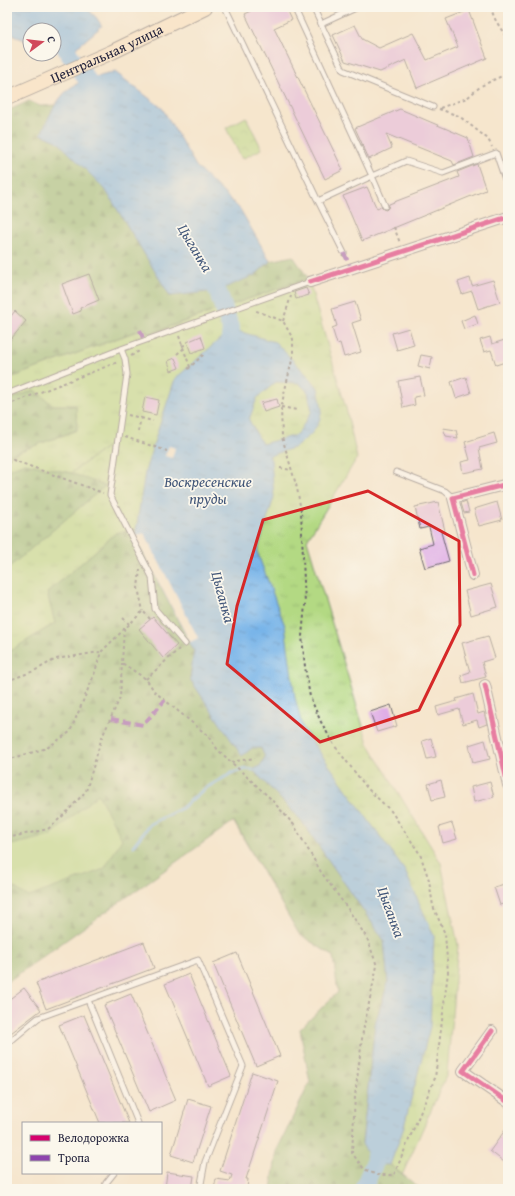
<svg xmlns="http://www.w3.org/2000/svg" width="515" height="1196" font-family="'Gentium Book Plus',serif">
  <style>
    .grass { fill: url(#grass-tufts); stroke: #6a7e5f }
    .forest { fill: url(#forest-firs); stroke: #586e56 }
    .park { fill: url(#park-crowns); stroke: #6a7e5f }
    .pitch { fill: #b3d983; stroke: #6a7e5f }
    .water { fill: url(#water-ripples); stroke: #4c6b92; fill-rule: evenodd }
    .pier { fill: #f5e6cd }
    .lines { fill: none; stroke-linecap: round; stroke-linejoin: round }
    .stream { stroke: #77b4e9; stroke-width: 3 }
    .river { stroke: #77b4e9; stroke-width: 18 }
    .building { fill: #dfade6 }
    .lane-casing { stroke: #6c676e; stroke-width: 7 }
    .street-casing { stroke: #6c676e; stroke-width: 12 }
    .secondary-casing { stroke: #6c676e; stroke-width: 16 }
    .path { stroke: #6c676e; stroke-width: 2; stroke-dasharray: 3 3; stroke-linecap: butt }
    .lane { stroke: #fff; stroke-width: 5 }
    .street { stroke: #fff; stroke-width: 10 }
    .secondary { stroke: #fde5c5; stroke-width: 14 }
    .quiet { stroke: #8e44ad; stroke-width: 4; stroke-dasharray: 8 4; stroke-linecap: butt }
    .cycleway-casing { stroke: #fbf7ec; stroke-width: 8 }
    .cycleway { stroke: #d6006c; stroke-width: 5 }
    .marked { fill: none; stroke: #d62828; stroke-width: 3; stroke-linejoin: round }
    .labels { text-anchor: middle; stroke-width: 3.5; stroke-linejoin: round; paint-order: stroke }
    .street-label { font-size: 14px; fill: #22223b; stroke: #fbf7ec }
    .water-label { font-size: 15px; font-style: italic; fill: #405578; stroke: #fbf7ec }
  </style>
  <defs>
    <pattern id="grass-tufts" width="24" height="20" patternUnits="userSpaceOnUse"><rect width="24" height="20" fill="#b3d983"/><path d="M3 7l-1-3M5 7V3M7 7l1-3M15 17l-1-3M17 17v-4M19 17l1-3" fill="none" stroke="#9aba72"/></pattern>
    <pattern id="forest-firs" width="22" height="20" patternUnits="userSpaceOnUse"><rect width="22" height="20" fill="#8eb971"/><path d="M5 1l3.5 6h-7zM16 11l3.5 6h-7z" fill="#74965e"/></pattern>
    <pattern id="park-crowns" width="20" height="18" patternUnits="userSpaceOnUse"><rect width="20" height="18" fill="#b3d983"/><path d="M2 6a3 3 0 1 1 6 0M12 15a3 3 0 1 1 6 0" fill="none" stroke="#9aba72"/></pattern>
    <pattern id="water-ripples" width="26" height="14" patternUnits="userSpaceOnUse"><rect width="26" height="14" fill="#77b4e9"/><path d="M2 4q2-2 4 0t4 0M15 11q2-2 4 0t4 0" fill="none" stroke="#6192be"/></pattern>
  </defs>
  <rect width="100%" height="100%" fill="#fbf7ec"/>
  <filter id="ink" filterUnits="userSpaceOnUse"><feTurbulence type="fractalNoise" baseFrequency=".025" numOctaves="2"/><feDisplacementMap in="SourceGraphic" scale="8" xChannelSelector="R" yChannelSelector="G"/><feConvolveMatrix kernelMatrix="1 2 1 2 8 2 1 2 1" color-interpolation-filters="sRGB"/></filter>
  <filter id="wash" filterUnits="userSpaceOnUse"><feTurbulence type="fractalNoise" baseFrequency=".012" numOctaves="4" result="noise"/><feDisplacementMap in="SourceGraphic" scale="16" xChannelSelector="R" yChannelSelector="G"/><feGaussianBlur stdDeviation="0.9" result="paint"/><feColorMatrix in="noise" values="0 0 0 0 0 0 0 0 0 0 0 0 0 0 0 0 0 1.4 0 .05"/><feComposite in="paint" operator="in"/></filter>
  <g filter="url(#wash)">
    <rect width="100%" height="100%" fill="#f5e6cd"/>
    <path class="grass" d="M 308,278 L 346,408 L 357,458 L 307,540 L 368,743 L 441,863 L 458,945 L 447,1074 L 396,1189 L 367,1189 L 277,1150 L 310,1082 L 300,1029 L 338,992 L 333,956 L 299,934 L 233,821 L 7,982 L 7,379 L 145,328 L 149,334 Z"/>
    <path class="forest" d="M 29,101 L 40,106 L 55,105 L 42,134 L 57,141 L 105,189 L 170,296 L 255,275 L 270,261 L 293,256 L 308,278 L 148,334 L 145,328 L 7,379 L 7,111 Z
      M 34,390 L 53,405 L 76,405 L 77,430 L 7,456 L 7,401 Z
      M 111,444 L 105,486 L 7,569 L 7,470 L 25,463 L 71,473 Z
      M 137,529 L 136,537 L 194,651 L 190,679 L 243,755 L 252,747 L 261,748 L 265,757 L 261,765 L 253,770 L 300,819 L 384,940 L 388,983 L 375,1024 L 362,1143 L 421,1189 L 271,1189 L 277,1150 L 310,1082 L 300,1029 L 338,992 L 333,956 L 299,934 L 234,821 L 7,982 L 7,653 L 55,623 L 47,593 L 116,533 Z"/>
    <path class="park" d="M 246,117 L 262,149 L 242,159 L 226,128 Z
      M 111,444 L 105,486 L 71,473 Z"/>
    <path class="pitch" d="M 98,794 L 122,839 L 104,869 L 29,897 L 7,883 L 7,846 L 50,836 Z"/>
    <path class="water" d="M 7,7 L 85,7 L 96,17 L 102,26 L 69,54 L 54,49 L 54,30 L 30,30 L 30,42 L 17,37 L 7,29 Z
      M 115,72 L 162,108 L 196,166 L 240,209 L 270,261 L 255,275 L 217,291 L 170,296 L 105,189 L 57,141 L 41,134 C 48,119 56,99 69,89 C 79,80 102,76 115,72 Z
      M 231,329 L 275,342 L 310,378 L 318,388 L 322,409 L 319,422 L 312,433 L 296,447 L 269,456 L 271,460 L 274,497 L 257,552 L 285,626 L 295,698 L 303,729 L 405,871 L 434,936 L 430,1027 L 403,1130 L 390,1165 L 374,1164 L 362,1144 L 375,1024 L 388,983 L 384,940 L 300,819 L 253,770 L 261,765 L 265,757 L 261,748 L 252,748 L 242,756 L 190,679 L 194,651 L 135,537 L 145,472 L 157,433 L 175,379 ZM 276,382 L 299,383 L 308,392 L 312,411 L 297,435 L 262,444 L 249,420 L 257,398 Z"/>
    <path class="pier" d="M 169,446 L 175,448 L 172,458 L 165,456 Z
      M 144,533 L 198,638 L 190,642 L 135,537 Z"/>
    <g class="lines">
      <path class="stream" d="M 133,846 L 150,824 L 182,808 L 204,789 L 232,773 L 246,769 L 253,770"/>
      <path class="river" d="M 42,7 L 69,54 L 102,101
        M 209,267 L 231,329 L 228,353
        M 363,1189 L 374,1164 L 377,1140"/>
    </g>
    <g id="blocks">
      <path class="building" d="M 260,7 L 285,7 L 291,20 L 274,28 L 343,170 L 325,179 L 245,14 Z
        M 469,10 L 487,58 L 417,88 L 406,60 L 380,72 L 345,61 L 333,35 L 355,25 L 362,39 L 379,48 L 413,33 L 427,60 L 458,47 L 446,19 Z
        M 400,109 L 468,138 L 474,157 L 454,165 L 452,161 L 386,134 L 392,148 L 369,159 L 355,128 Z
        M 477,164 L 486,190 L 362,241 L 343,196 L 367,187 L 377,209 L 381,207 L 383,209 L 386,210 L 388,208 L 389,204 L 459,177 L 457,172 Z
        M 89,274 L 99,300 L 80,308 L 81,311 L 73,314 L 62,284 Z
        M 470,278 L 472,286 L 493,280 L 500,302 L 478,309 L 472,291 L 462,294 L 458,282 Z
        M 306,288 L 309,295 L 296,299 L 294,292 Z
        M 355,302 L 361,320 L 352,323 L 361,352 L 344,357 L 340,343 L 337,344 L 332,328 L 337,326 L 332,309 Z
        M 15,311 L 26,321 L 7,344 L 7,321 Z
        M 475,315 L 478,324 L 464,329 L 461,321 Z
        M 409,328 L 414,345 L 397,350 L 392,333 Z
        M 201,336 L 205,348 L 191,353 L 187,342 Z
        M 490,337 L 492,344 L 508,339 L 508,361 L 496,365 L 491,350 L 484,352 L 480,340 Z
        M 421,355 L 432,357 L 430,369 L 418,366 Z
        M 175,358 L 179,368 L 171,371 L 168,361 Z
        M 420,377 L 424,395 L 414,397 L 415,405 L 403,408 L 398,381 Z
        M 466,377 L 471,393 L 456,398 L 451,382 Z
        M 145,397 L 159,400 L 156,415 L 142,412 Z
        M 277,399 L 279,407 L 264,412 L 261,403 Z
        M 443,428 L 456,430 L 458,438 L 446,436 Z
        M 494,433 L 497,443 L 479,448 L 483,469 L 463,473 L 461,462 L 470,460 L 465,442 Z
        M 466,501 L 469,512 L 464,513 L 461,503 Z
        M 438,502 L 445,531 L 441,532 L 449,561 L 425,568 L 419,548 L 433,544 L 429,527 L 420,529 L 415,507 Z
        M 497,502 L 502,520 L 479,526 L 474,509 Z
        M 491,584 L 498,607 L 471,615 L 465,591 Z
        M 153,617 L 177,645 L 163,658 L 139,629 Z
        M 488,636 L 495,658 L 482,662 L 486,677 L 463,683 L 461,675 L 470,672 L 462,643 Z
        M 473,694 L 478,714 L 484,712 L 487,724 L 479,727 L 477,720 L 463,724 L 459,709 L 438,715 L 436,707 L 457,701 L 456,699 Z
        M 391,705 L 397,726 L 377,732 L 370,712 Z
        M 431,738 L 436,757 L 427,759 L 422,741 Z
        M 485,740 L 490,759 L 473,763 L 469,745 Z
        M 441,780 L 445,797 L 432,800 L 428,784 Z
        M 490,782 L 494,797 L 474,802 L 471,787 Z
        M 452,823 L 457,839 L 443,843 L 439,827 Z
        M 508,883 L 508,902 L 500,905 L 494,887 Z
        M 144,942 L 154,968 L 46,1009 L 36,983 Z
        M 237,953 L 280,1056 L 256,1066 L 213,963 Z
        M 189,974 L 231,1076 L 208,1086 L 165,984 Z
        M 24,988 L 41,1010 L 7,1036 L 7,1001 Z
        M 131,994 L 176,1100 L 149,1112 L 104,1005 Z
        M 84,1015 L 129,1123 L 100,1123 L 59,1025 Z
        M 252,1072 L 278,1081 L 246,1179 L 248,1179 L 247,1189 L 214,1189 L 216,1179 L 230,1181 L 232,1175 L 220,1171 Z
        M 188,1099 L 211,1106 L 193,1162 L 171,1155 Z
        M 508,1126 L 508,1165 L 490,1151 Z
        M 167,1172 L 194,1176 L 192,1189 L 165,1189 Z"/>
    </g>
  </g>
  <g filter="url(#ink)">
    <use href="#blocks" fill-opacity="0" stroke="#6c676e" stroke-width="1"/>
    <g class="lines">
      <defs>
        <path id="lane" d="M 225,7 L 318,201 L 372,176 L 294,7
          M 313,7 L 321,24 L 358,7
          M 321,24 L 343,70 L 433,107
          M 318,201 L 344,253
          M 385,206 L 372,176 L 406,161 L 443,173 L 496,153 L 508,188
          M 121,349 L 125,359 L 127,374 L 110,495 L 152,577 L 155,609 L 185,644
          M 7,394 L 121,349 L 310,282
          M 396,472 L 445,491 L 453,498
          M 88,1000 L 138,1123
          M 7,1044 L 38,1018 L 198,960 L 243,1066 L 205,1162 L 200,1189
          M 104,1189 L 106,1183 L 114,1173"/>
        <path id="street" d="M 310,282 L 508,217
          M 473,575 L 453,498 L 508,484
          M 485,685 L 508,785
          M 492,1031 L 463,1071 L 508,1102"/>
        <g id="secondary">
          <path id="s1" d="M 7,98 L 112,52 L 205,7"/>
        </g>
      </defs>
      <use href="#lane" class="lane-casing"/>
      <use href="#street" class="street-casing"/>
      <use href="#secondary" class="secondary-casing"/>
      <path class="path" d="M 490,7 L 496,21 L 508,40
        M 440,108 L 467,98 L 481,86 L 508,73
        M 439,109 L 459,116 L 488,139 L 492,147
        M 394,227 L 400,243
        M 283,321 L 291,296
        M 179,336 L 190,367
        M 182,346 L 188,344
        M 177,354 L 183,349
        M 131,356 L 141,350
        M 188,369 L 204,354
        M 7,405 L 118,362
        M 281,407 L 297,410
        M 128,415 L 141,418 L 138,431
        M 141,418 L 153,421
        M 125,437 L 167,451
        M 7,463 L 13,460 L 103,493
        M 280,468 L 291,470
        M 140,569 L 138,588 L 143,611
        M 123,618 L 129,624
        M 124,628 L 122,663 L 146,679 L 155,692 L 207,735 L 218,750 L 270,798 L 294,825 L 321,872 L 348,909 L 367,938 L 377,966 L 363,1031 L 355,1096 L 352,1153 L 364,1169 L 377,1175 L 394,1175 L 435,1078 L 448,972 L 445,934 L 433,906 L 429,880 L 420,854 L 391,811 L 367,788 L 334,745 L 321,722 L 310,697 L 305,667 L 302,636 L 305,605 L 301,511 L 297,488 L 282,437 L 281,407 L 293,356 L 293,339 L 283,321 L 254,310
        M 146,679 L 179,649
        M 7,681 L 34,671 L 56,659 L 100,652
        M 7,760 L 47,748 L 70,732 L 94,675 L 101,652 L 143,611 L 150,619
        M 231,762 L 255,758
        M 7,838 L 48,829 L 65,814 L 86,791 L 102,737 L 120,698 L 122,663"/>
      <use href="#lane" class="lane"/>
      <use href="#street" class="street"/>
      <use href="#secondary" class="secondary"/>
      <path class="quiet" d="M 344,253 L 351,268
        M 140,330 L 144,341
        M 111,719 L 143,725 L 165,700"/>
      <defs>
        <path id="cycleway" d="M 310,282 L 508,217
          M 473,575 L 453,498 L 508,484
          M 485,685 L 508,785
          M 492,1031 L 463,1071 L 508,1102"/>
      </defs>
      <use href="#cycleway" class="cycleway-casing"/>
      <use href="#cycleway" class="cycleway"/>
    </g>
  </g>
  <path d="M0 0H515V1196H0ZM 368,491 L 459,541 L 460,625 L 419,710 L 320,742 L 227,664 L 237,606 L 263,520 Z" fill="#f5e6cd" fill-opacity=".55" fill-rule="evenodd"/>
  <path class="marked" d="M 368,491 L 459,541 L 460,625 L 419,710 L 320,742 L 227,664 L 237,606 L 263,520 Z"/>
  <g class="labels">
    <g class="street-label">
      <text dy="5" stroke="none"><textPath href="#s1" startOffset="109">Центральная улица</textPath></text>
    </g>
    <g class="water-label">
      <text transform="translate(195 248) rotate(59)" y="5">Цыганка</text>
      <text x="208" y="487">Воскресенские<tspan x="208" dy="17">пруды</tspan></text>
      <text transform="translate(223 597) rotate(75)" y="5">Цыганка</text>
      <text transform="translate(391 912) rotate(70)" y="5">Цыганка</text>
    </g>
  </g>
  <rect width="515" height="1196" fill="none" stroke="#fbf7ec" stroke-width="24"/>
  <rect x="22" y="1122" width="140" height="52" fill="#fbf7ec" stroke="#a4a2a5"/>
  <rect x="30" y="1135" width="20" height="6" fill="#d6006c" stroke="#a4a2a5"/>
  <text x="58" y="1142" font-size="12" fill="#22223b">Велодорожка</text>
  <rect x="30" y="1155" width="20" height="6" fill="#8e44ad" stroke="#a4a2a5"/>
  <text x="58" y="1162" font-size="12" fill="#22223b">Тропа</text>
  <g transform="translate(42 42) rotate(75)"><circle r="19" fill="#fbf7ec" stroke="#a4a2a5"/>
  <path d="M0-3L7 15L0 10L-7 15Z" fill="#d1495b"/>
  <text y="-6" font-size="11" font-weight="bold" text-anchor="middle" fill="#22223b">С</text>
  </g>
</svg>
